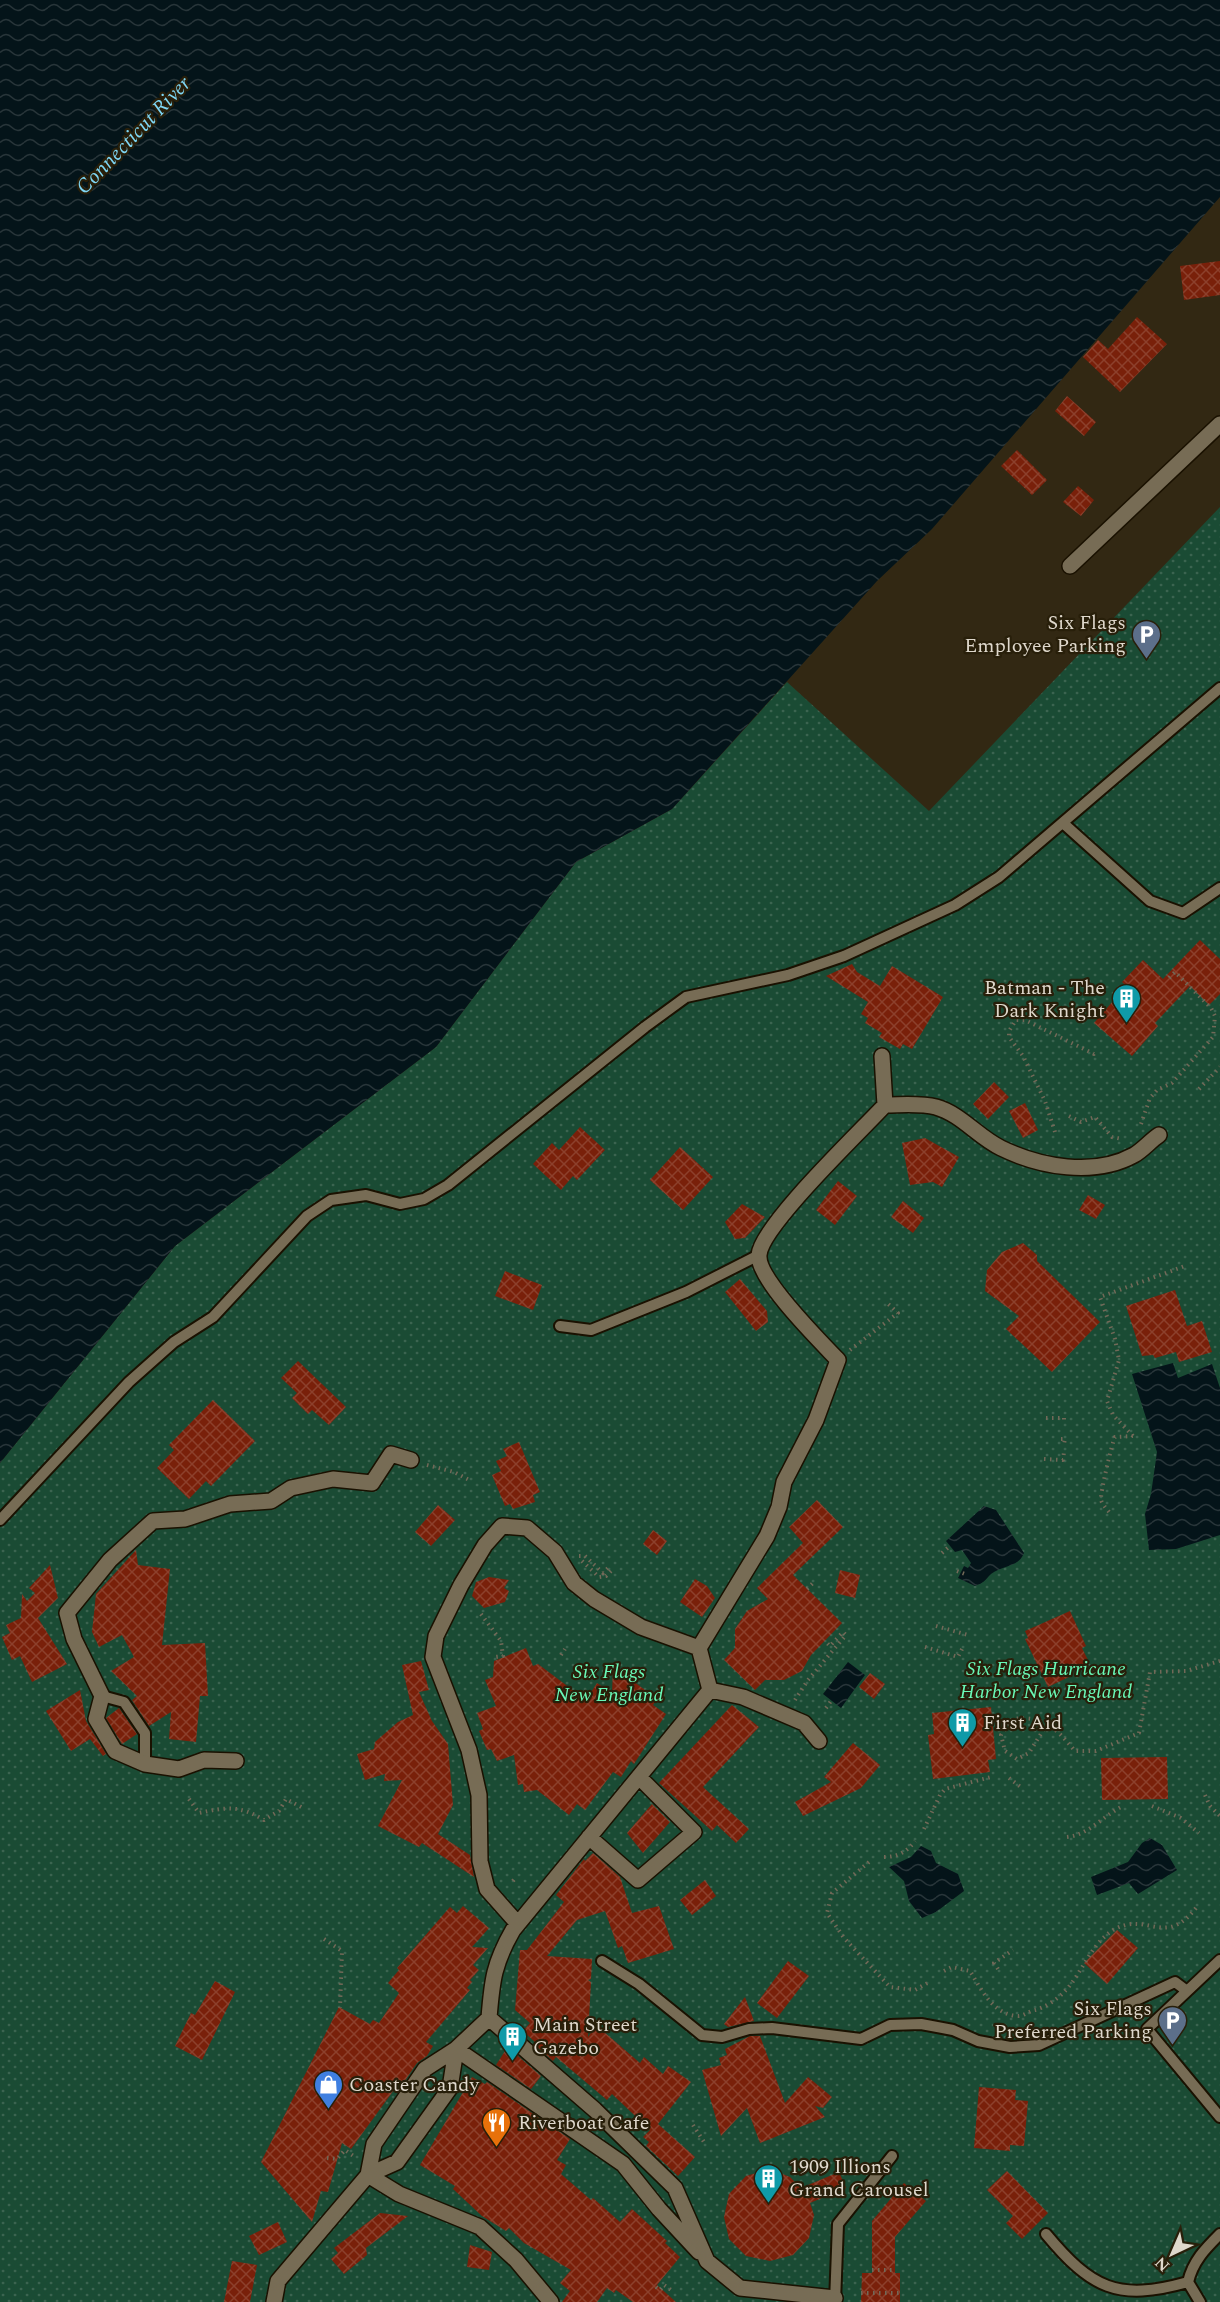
<svg xmlns="http://www.w3.org/2000/svg" width="1220" height="2302" font-family="Spectral,serif">
  <style>
    .park { fill: url(#park-dots) }
    .water { fill: url(#water-waves) }
    .building { fill: url(#building-cross-hatch) }
    .lines { fill: none; stroke-linecap: round; stroke-linejoin: round }
    .lane-casing { stroke: #1a1100; stroke-width: 14 }
    .street-casing { stroke: #1a1100; stroke-width: 18 }
    .path { stroke: #726958; stroke-width: 4; stroke-dasharray: 1.5 4.5; stroke-linecap: butt }
    .lane { stroke: #776c55; stroke-width: 10 }
    .street { stroke: #776c55; stroke-width: 15 }
    .labels { text-anchor: middle; stroke-width: 4.5; stroke-linejoin: round; paint-order: stroke }
    .poi-label { font-size: 20px; fill: #dfd8cc; stroke: #281f0a; text-anchor: start }
    .park-label { font-size: 20px; font-style: italic; fill: #69f9b7; stroke: #281f0a }
    .water-label { font-size: 21px; font-style: italic; fill: #7ed6f4; stroke: #281f0a }
  </style>
  <defs>
    <pattern id="park-dots" width="8" height="8" patternUnits="userSpaceOnUse" patternTransform="scale(1.5)"><rect width="8" height="8" fill="#1a4b34"/><path d="M2 2h.1M6 6h.1" fill="none" stroke="#3b6450" stroke-width="1.8" stroke-linecap="round"/></pattern>
    <pattern id="water-waves" width="16" height="10" patternUnits="userSpaceOnUse" patternTransform="scale(1.5)"><rect width="16" height="10" fill="#041419"/><path d="M0 5q4-4 8 0t8 0" fill="none" stroke="#283539"/></pattern>
    <pattern id="building-cross-hatch" width="8" height="8" patternUnits="userSpaceOnUse" patternTransform="scale(1.5)"><rect width="8" height="8" fill="#79200a"/><path d="M0 0l8 8M0 8l8-8" fill="none" stroke="#8c402c"/></pattern>
  </defs>
  <rect width="100%" height="100%" fill="#322813"/>
  <path class="park" d="M 1220,507 L 1220,2302 L 0,2302 L 0,1463 L 175,1246 L 436,1047 L 576,862 L 672,809 L 787,682 L 929,811 Z"/>
  <path class="water" d="M 0,0 L 1220,0 L 1220,197 L 932,529 L 877,581 L 672,809 L 576,862 L 436,1047 L 175,1246 L 0,1463 Z
    M 1173,1363 L 1178,1378 L 1212,1364 L 1220,1388 L 1220,1535 L 1176,1549 L 1149,1550 L 1145,1514 L 1151,1494 L 1157,1452 L 1132,1374 Z
    M 984,1506 L 996,1510 L 1024,1553 C 1018,1568 1003,1565 991,1574 C 985,1580 984,1583 975,1586 L 958,1578 L 964,1566 L 968,1568 L 971,1563 L 962,1550 L 955,1552 L 946,1541 Z
    M 848,1662 L 865,1675 L 841,1708 L 823,1694 Z
    M 1150,1838 L 1162,1845 L 1177,1870 L 1138,1894 L 1129,1883 L 1097,1895 L 1091,1877 L 1128,1862 L 1142,1843 Z
    M 921,1846 L 931,1851 L 936,1863 L 958,1874 L 964,1891 L 936,1912 L 922,1918 L 909,1901 L 904,1881 L 889,1867 L 911,1857 Z"/>
  <path class="building" d="M 1220,261 L 1220,295 L 1184,300 L 1180,266 Z
    M 1137,317 L 1167,344 L 1120,392 L 1083,357 L 1098,340 L 1108,349 Z
    M 1067,396 L 1096,422 L 1084,436 L 1055,411 Z
    M 1017,450 L 1047,480 L 1032,495 L 1001,466 Z
    M 1078,486 L 1094,500 L 1081,516 L 1063,502 Z
    M 1200,940 L 1220,959 L 1220,994 L 1209,1005 L 1190,986 L 1155,1023 L 1158,1026 L 1132,1056 L 1094,1023 L 1126,986 L 1122,982 L 1143,960 L 1163,979 Z
    M 852,964 L 857,972 L 880,986 L 892,966 L 943,997 L 912,1049 L 903,1044 L 900,1049 L 879,1037 L 882,1033 L 865,1023 L 868,1018 L 861,1014 L 868,1002 L 826,976 Z
    M 994,1082 L 1009,1097 L 988,1119 L 973,1104 Z
    M 1025,1103 L 1038,1130 L 1023,1138 L 1009,1111 Z
    M 580,1127 L 605,1150 L 577,1180 L 573,1176 L 561,1190 L 533,1164 L 552,1143 L 559,1150 Z
    M 925,1138 L 959,1157 L 942,1187 L 933,1182 L 910,1185 L 902,1143 Z
    M 680,1147 L 713,1177 L 683,1210 L 650,1180 Z
    M 838,1181 L 857,1196 L 835,1225 L 816,1210 Z
    M 1088,1195 L 1105,1205 L 1096,1219 L 1079,1210 Z
    M 903,1201 L 924,1218 L 913,1233 L 891,1217 Z
    M 742,1204 L 765,1217 L 745,1238 L 735,1239 L 725,1222 Z
    M 1023,1243 L 1037,1255 L 1037,1261 L 1100,1322 L 1052,1372 L 1006,1329 L 1019,1316 L 985,1291 L 987,1270 L 1002,1252 Z
    M 505,1271 L 542,1285 L 533,1310 L 495,1296 Z
    M 740,1279 L 767,1311 L 768,1322 L 756,1331 L 725,1292 Z
    M 1175,1290 L 1187,1326 L 1202,1321 L 1212,1352 L 1179,1362 L 1176,1352 L 1155,1358 L 1153,1355 L 1142,1356 L 1126,1306 Z
    M 298,1361 L 346,1407 L 329,1425 L 312,1410 L 308,1414 L 292,1398 L 297,1393 L 281,1378 Z
    M 213,1400 L 255,1441 L 211,1486 L 206,1481 L 189,1499 L 157,1468 L 174,1450 L 169,1445 Z
    M 519,1442 L 540,1492 L 533,1495 L 535,1502 L 513,1509 L 510,1504 L 505,1506 L 492,1475 L 501,1471 L 496,1461 L 507,1456 L 503,1449 Z
    M 817,1500 L 843,1527 L 793,1575 L 842,1623 L 811,1655 L 802,1671 L 784,1680 L 765,1680 L 755,1690 L 724,1660 L 735,1648 L 735,1629 L 747,1611 L 768,1599 L 757,1588 L 803,1543 L 789,1527 Z
    M 438,1505 L 455,1520 L 431,1546 L 415,1532 Z
    M 653,1530 L 667,1541 L 657,1555 L 643,1544 Z
    M 136,1550 L 138,1565 L 170,1569 L 162,1645 L 205,1643 L 208,1696 L 200,1696 L 196,1742 L 169,1739 L 171,1712 L 149,1726 L 132,1700 L 137,1696 L 111,1671 L 134,1657 L 122,1635 L 99,1647 L 92,1632 L 96,1594 Z
    M 50,1565 L 58,1598 L 38,1618 L 67,1664 L 32,1682 L 20,1656 L 12,1660 L 2,1637 L 10,1633 L 6,1625 L 21,1618 L 22,1594 L 27,1601 L 35,1593 L 29,1588 Z
    M 840,1570 L 860,1575 L 855,1598 L 835,1593 Z
    M 489,1577 L 509,1580 L 504,1588 L 509,1591 L 505,1602 L 484,1608 L 472,1596 L 476,1582 Z
    M 695,1579 L 707,1586 L 715,1598 L 702,1617 L 680,1602 Z
    M 1070,1611 L 1086,1646 L 1082,1648 L 1089,1662 L 1071,1670 L 1073,1675 L 1048,1687 L 1025,1639 L 1028,1638 L 1025,1631 Z
    M 526,1648 L 533,1666 L 538,1664 L 586,1700 L 597,1683 L 612,1693 L 613,1666 L 657,1699 L 653,1705 L 666,1714 L 634,1764 L 631,1761 L 621,1777 L 613,1772 L 585,1810 L 577,1804 L 569,1815 L 537,1790 L 524,1792 L 523,1784 L 518,1785 L 514,1755 L 497,1761 L 491,1749 L 487,1750 L 479,1731 L 483,1729 L 477,1713 L 496,1706 L 485,1680 L 493,1677 L 494,1661 Z
    M 421,1661 L 429,1690 L 419,1692 L 432,1721 L 448,1744 L 453,1805 L 438,1834 L 470,1855 L 474,1877 L 422,1843 L 419,1847 L 378,1826 L 402,1780 L 384,1781 L 385,1774 L 365,1780 L 357,1754 L 374,1749 L 375,1742 L 398,1722 L 413,1715 L 402,1665 Z
    M 870,1673 L 885,1684 L 874,1699 L 859,1687 Z
    M 80,1690 L 86,1721 L 106,1754 L 103,1756 L 90,1739 L 71,1751 L 46,1711 Z
    M 732,1705 L 759,1727 L 703,1787 L 749,1829 L 736,1843 L 717,1825 L 712,1831 L 659,1783 Z
    M 991,1707 L 996,1759 L 988,1760 L 990,1772 L 933,1779 L 928,1735 L 934,1734 L 932,1713 Z
    M 119,1708 L 137,1734 L 122,1744 L 106,1718 Z
    M 853,1743 L 880,1765 L 861,1788 L 803,1816 L 795,1802 L 831,1782 L 824,1777 Z
    M 1167,1757 L 1168,1799 L 1102,1800 L 1101,1758 Z
    M 652,1804 L 670,1822 L 643,1853 L 627,1833 Z
    M 593,1853 L 620,1877 L 632,1913 L 659,1906 L 674,1949 L 628,1963 L 622,1946 L 618,1948 L 605,1911 L 577,1920 L 547,1956 L 592,1959 L 591,1979 L 588,1980 L 591,1982 L 588,2037 L 596,2025 L 640,2063 L 644,2057 L 663,2074 L 668,2066 L 691,2082 L 658,2124 L 695,2157 L 678,2176 L 646,2146 L 649,2142 L 643,2137 L 650,2130 L 612,2094 L 607,2100 L 556,2057 L 553,2061 L 535,2045 L 537,2044 L 523,2031 L 530,2023 L 515,2010 L 520,1950 L 527,1950 L 564,1902 L 556,1895 L 584,1859 L 585,1861 Z
    M 705,1880 L 716,1896 L 692,1915 L 680,1900 Z
    M 463,1906 L 489,1928 L 472,1947 L 488,1948 L 473,1965 L 479,1970 L 470,1980 L 472,1982 L 467,1988 L 470,1990 L 426,2042 L 433,2046 L 427,2056 L 417,2063 L 402,2085 L 399,2083 L 351,2149 L 342,2143 L 328,2192 L 321,2191 L 312,2222 L 261,2162 L 339,2007 L 370,2024 L 373,2020 L 379,2023 L 399,1993 L 388,1983 L 399,1970 L 397,1968 L 450,1907 L 457,1913 Z
    M 1117,1930 L 1138,1948 L 1107,1984 L 1084,1963 Z
    M 788,1961 L 809,1976 L 777,2018 L 757,2003 Z
    M 215,1981 L 235,1992 L 202,2060 L 175,2046 L 191,2013 L 195,2015 Z
    M 745,1997 L 754,2021 L 728,2027 L 724,2024 Z
    M 750,2036 L 760,2036 L 785,2103 L 808,2077 L 832,2097 L 823,2108 L 815,2106 L 825,2117 L 760,2143 L 747,2108 L 721,2136 L 702,2070 L 721,2065 L 719,2058 L 727,2055 L 725,2049 Z
    M 511,2050 L 541,2076 L 531,2089 L 496,2065 L 505,2051 Z
    M 472,2077 L 485,2084 L 487,2082 L 570,2139 L 557,2160 L 566,2165 L 561,2174 L 591,2200 L 593,2198 L 620,2222 L 632,2209 L 667,2241 L 665,2243 L 680,2257 L 657,2285 L 676,2302 L 633,2302 L 616,2290 L 614,2293 L 607,2288 L 597,2302 L 562,2302 L 570,2291 L 560,2283 L 571,2270 L 524,2243 L 509,2228 L 506,2231 L 482,2216 L 453,2189 L 455,2186 L 420,2165 Z
    M 979,2087 L 1016,2090 L 1015,2100 L 1028,2101 L 1024,2146 L 1010,2145 L 1010,2151 L 974,2148 Z
    M 770,2169 L 790,2177 L 801,2188 L 839,2172 L 846,2188 L 810,2203 L 814,2215 L 809,2238 L 793,2255 L 770,2261 L 746,2256 L 729,2239 L 724,2217 L 729,2194 L 746,2176 Z
    M 1007,2171 L 1048,2213 L 1022,2239 L 1006,2223 L 1013,2216 L 987,2190 Z
    M 904,2183 L 926,2201 L 895,2237 L 895,2273 L 900,2273 L 900,2302 L 861,2302 L 862,2273 L 872,2273 L 872,2221 Z
    M 380,2213 L 408,2216 L 366,2248 L 367,2255 L 344,2274 L 331,2259 L 338,2253 L 334,2248 Z
    M 278,2222 L 287,2242 L 259,2255 L 249,2236 Z
    M 470,2245 L 492,2252 L 489,2270 L 467,2267 Z
    M 232,2261 L 257,2265 L 250,2302 L 224,2302 Z"/>
  <g class="lines">
    <defs>
      <path id="lane" d="M 1063,823 L 1150,901 L 1183,913 L 1220,888
        M 560,1326 L 591,1330 L 686,1292 L 759,1255
        M 0,1520 L 129,1382 L 174,1342 L 213,1317 L 307,1216 L 331,1200 L 366,1195 L 400,1204 L 424,1199 L 448,1185 L 645,1027 L 686,997 L 788,975 L 844,956 L 955,905 L 999,877 L 1220,688
        M 102,1696 L 124,1702 L 145,1733 L 145,1764
        M 1220,1960 L 1147,2029 L 1220,2117
        M 602,1961 L 639,1984 L 702,2035 L 722,2037 L 749,2029 L 772,2028 L 861,2039 L 890,2025 L 921,2024 L 953,2030 L 978,2041 L 1010,2047 L 1039,2045 L 1175,1982 L 1187,1991
        M 1046,2234 C 1091,2288 1117,2302 1188,2282
        M 835,2302 L 838,2224 L 892,2156
        M 1200,2302 L 1188,2282 C 1193,2261 1205,2249 1220,2234"/>
      <path id="street" d="M 1070,566 L 1220,424
        M 882,1056 L 885,1105
        M 710,1690 L 743,1697 L 804,1723 L 819,1741
        M 236,1761 L 204,1760 L 179,1769 L 145,1764 L 115,1751 L 96,1719 L 102,1696 L 74,1639 L 67,1613 L 110,1560 L 153,1521 L 185,1519 L 230,1504 L 271,1501 L 291,1488 L 333,1479 L 372,1483 L 391,1454 L 411,1460
        M 589,1837 L 638,1880 L 694,1832 L 640,1778
        M 518,1924 L 487,1889 L 480,1861 L 479,1795 L 469,1750 L 433,1657 L 436,1636 L 461,1585 L 485,1545 L 502,1526 L 527,1528 L 555,1552 L 574,1583 L 594,1599 L 641,1627 L 699,1648
        M 835,2298 L 740,2288 L 707,2261 L 675,2188 L 595,2110 L 489,2018 C 492,1980 494,1963 513,1930 L 710,1690 L 699,1648 L 767,1536 L 779,1507 L 784,1482 L 816,1420 L 838,1360 C 820,1341 757,1279 759,1255 C 761,1226 862,1130 885,1105 C 902,1105 920,1103 936,1107 C 961,1114 978,1137 1001,1148 C 1040,1167 1094,1177 1134,1155 C 1143,1150 1150,1141 1159,1135
        M 274,2302 L 278,2281 L 368,2175 L 397,2162 L 450,2088 L 456,2049 L 489,2018
        M 551,2302 L 516,2260 L 480,2227 L 399,2194 L 368,2175 L 374,2144 L 425,2069 L 456,2049 L 623,2164 L 659,2209 L 699,2252"/>
    </defs>
    <use href="#lane" class="lane-casing"/>
    <use href="#street" class="street-casing"/>
    <path class="path" d="M 1199,1089 L 1220,1067
      M 1069,1116 L 1081,1122 L 1095,1117 L 1112,1137 L 1122,1139
      M 1141,1124 L 1150,1098 L 1157,1090 L 1172,1083 L 1213,1037 L 1215,1016 L 1211,1008 L 1175,972 L 1166,981
      M 1055,1132 L 1045,1101 L 1023,1056 L 1009,1037 L 1009,1031 L 1016,1020 L 1025,1020 L 1094,1054 L 1096,1051
      M 850,1350 L 898,1313 L 886,1302
      M 1046,1418 L 1064,1418 L 1064,1424
      M 1133,1436 L 1113,1415 L 1107,1401 L 1119,1360 L 1115,1339 L 1100,1297 L 1185,1266
      M 1061,1439 L 1065,1439 L 1064,1444
      M 1044,1459 L 1063,1460 L 1064,1452
      M 427,1465 L 454,1472 L 471,1481
      M 1109,1512 C 1106,1508 1102,1504 1101,1500 C 1100,1494 1112,1443 1115,1437 L 1133,1436
      M 942,1553 L 950,1546
      M 579,1556 L 585,1556 L 603,1573 L 610,1566
      M 582,1561 L 599,1577 L 606,1576 L 613,1569
      M 957,1571 L 965,1574
      M 807,1589 L 814,1582
      M 481,1614 L 501,1641 L 503,1656 L 495,1657
      M 936,1626 L 968,1635
      M 925,1647 L 958,1657 L 962,1649
      M 561,1655 L 565,1649
      M 795,1700 L 808,1680 L 846,1635 L 843,1632 L 830,1646 L 825,1641
      M 826,1708 L 831,1701
      M 1047,1724 L 1029,1753 L 1017,1759 L 1005,1751 L 1001,1735 L 1013,1719 C 1043,1715 1056,1728 1075,1751 L 1096,1751 L 1139,1733 L 1150,1672 L 1186,1671 L 1220,1661
      M 1009,1778 L 1022,1788
      M 1205,1795 L 1210,1806 L 1220,1816
      M 189,1799 L 199,1813 C 227,1807 239,1805 264,1820 L 279,1811 L 286,1799 L 305,1809
      M 1152,1806 L 1181,1818 L 1199,1833
      M 924,1829 L 940,1795 L 945,1789 L 991,1777
      M 1067,1837 C 1088,1835 1102,1817 1121,1807
      M 884,1857 C 897,1857 907,1852 915,1841
      M 869,1862 L 832,1893 L 827,1913 L 844,1938 L 890,1987 L 915,1990 L 931,1981
      M 513,1881 L 516,1877
      M 324,1939 L 342,1951 L 340,2008
      M 998,1969 L 994,1963 L 1013,1950
      M 944,1971 L 952,1967 L 970,1971 C 981,1989 993,2015 1018,2016 C 1024,2016 1029,2011 1035,2010 C 1044,2008 1058,1999 1065,1991 C 1082,1974 1092,1940 1117,1928 C 1149,1913 1165,1947 1196,1908
      M 693,2125 L 706,2145
      M 327,2158 L 337,2159 L 345,2150 L 355,2157
      M 872,2270 L 895,2270
      M 656,2287 L 660,2290 L 664,2285 L 674,2292
      M 861,2293 L 900,2293"/>
    <use href="#lane" class="lane"/>
    <use href="#street" class="street"/>
  </g>
  <defs>
    <symbol id="parking-pin" viewBox="-11 -11 22 30"><path d="M0 17L-7.5 6A9.5 9.5 0 1 1 7.5 6Z" fill="#5c6f8a" stroke="#281f0a"/><path d="M-3.5-5.5H1a3.5 3.5 0 0 1 0 7H-1V5.5H-3.5ZM-1-3.4V-.6H.8a1.4 1.4 0 0 0 0-2.8Z" fill="#fff"/></symbol>
    <symbol id="building-pin" viewBox="-11 -11 22 30"><path d="M0 17L-7.5 6A9.5 9.5 0 1 1 7.5 6Z" fill="#0f9aa8" stroke="#281f0a"/><path d="M-4-6H4V6H1V3H-1V6H-4ZM-2.5-4.3h1.7v1.8h-1.7ZM.8-4.3h1.7v1.8H.8ZM-2.5-1h1.7V.8h-1.7ZM.8-1h1.7V.8H.8Z" fill="#fff"/></symbol>
    <symbol id="shop-pin" viewBox="-11 -11 22 30"><path d="M0 17L-7.5 6A9.5 9.5 0 1 1 7.5 6Z" fill="#3f7fe0" stroke="#281f0a"/><path d="M-5-2.5h2.3a2.7 3.5 0 0 1 5.4 0H5L5.5 6h-11ZM-1.5-2.5h3a1.5 2.3 0 0 0-3 0Z" fill="#fff"/></symbol>
    <symbol id="restaurant-pin" viewBox="-11 -11 22 30"><path d="M0 17L-7.5 6A9.5 9.5 0 1 1 7.5 6Z" fill="#e8710a" stroke="#281f0a"/><path d="M-5-6h1v4h1v-4h1v4h1v-4h1v5L-1.5 .5V6h-2V.5L-5-1ZM5-6V6H3V1.5H1.5Q1.5-4 5-6Z" fill="#fff"/></symbol>
  </defs>
  <g fill-rule="evenodd">
    <use href="#parking-pin" x="1130" y="618" width="33" height="45"/>
    <use href="#building-pin" x="1110" y="982" width="33" height="45"/>
    <use href="#building-pin" x="946" y="1706" width="33" height="45"/>
    <use href="#parking-pin" x="1156" y="2004" width="33" height="45"/>
    <use href="#building-pin" x="496" y="2020" width="33" height="45"/>
    <use href="#shop-pin" x="312" y="2068" width="33" height="45"/>
    <use href="#restaurant-pin" x="480" y="2106" width="33" height="45"/>
    <use href="#building-pin" x="752" y="2162" width="33" height="45"/>
  </g>
  <g class="labels">
    <g class="poi-label">
      <text x="1126" y="629" text-anchor="end">Six Flags<tspan x="1126" dy="23">Employee Parking</tspan></text>
      <text x="1105" y="994" text-anchor="end">Batman - The<tspan x="1105" dy="23">Dark Knight</tspan></text>
      <text x="983" y="1729">First Aid</text>
      <text x="1152" y="2015" text-anchor="end">Six Flags<tspan x="1152" dy="23">Preferred Parking</tspan></text>
      <text x="533" y="2031">Main Street<tspan x="533" dy="23">Gazebo</tspan></text>
      <text x="349" y="2091">Coaster Candy</text>
      <text x="518" y="2129">Riverboat Cafe</text>
      <text x="789" y="2173">1909 Illions<tspan x="789" dy="23">Grand Carousel</tspan></text>
    </g>
    <g class="park-label">
      <text x="1046" y="1675">Six Flags Hurricane<tspan x="1046" dy="23">Harbor New England</tspan></text>
      <text x="609" y="1678">Six Flags<tspan x="609" dy="23">New England</tspan></text>
    </g>
    <g class="water-label">
      <text transform="translate(133 135) rotate(-46)" y="7">Connecticut River</text>
    </g>
  </g>
  <g transform="translate(1172 2254) rotate(224)" stroke="#281f0a" stroke-width="4.5" paint-order="stroke">
  <path d="M0-4.5L10 22L0 15L-10 22Z" fill="#dfd8cc"/>
  <text y="-9" font-size="16" font-weight="bold" text-anchor="middle" fill="#dfd8cc">N</text>
  </g>
</svg>
